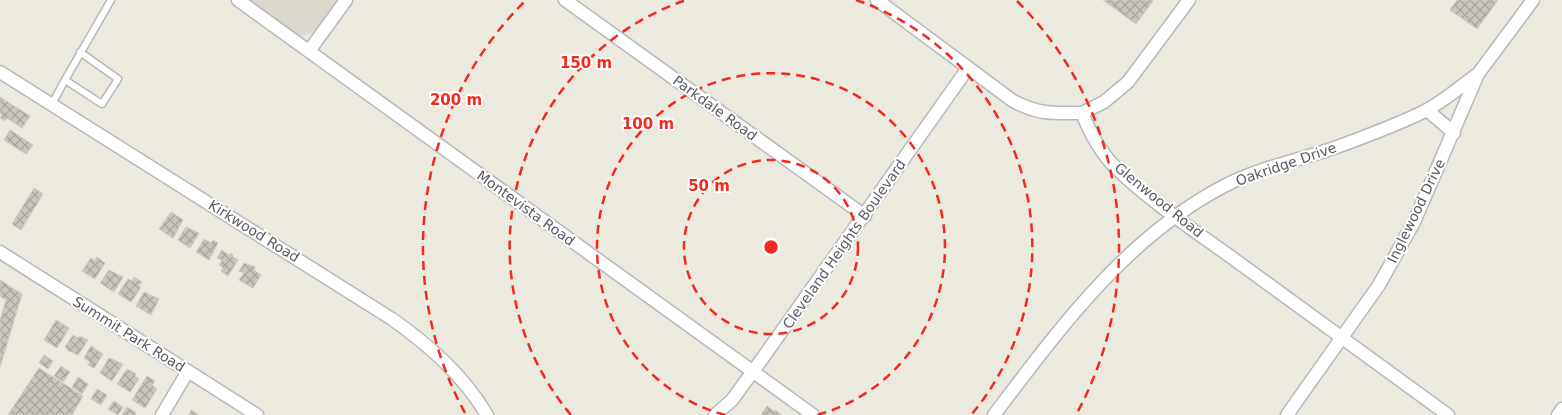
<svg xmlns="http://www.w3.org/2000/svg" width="1562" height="415" font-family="'DejaVu Sans',sans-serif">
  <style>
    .education { fill: #dcd8cd }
    .building { fill: url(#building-cross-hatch); stroke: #d1cabd }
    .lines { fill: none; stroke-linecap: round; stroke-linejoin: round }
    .service-casing { stroke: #b5b8bd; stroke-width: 9 }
    .minor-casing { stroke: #b5b8bd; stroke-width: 15 }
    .service { stroke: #fff; stroke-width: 6 }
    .minor { stroke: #fff; stroke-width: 12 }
    .ring { fill: none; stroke: #f4291d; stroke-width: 2.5; stroke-dasharray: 9 6 }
    .labels { text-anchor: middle; stroke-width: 4; stroke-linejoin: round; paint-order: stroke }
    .street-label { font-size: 14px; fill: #585c61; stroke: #fff }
    .centre { fill: #f4291d; stroke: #fff; stroke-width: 2.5 }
    .ring-label { font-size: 15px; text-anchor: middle; font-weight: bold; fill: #f4291d; stroke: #fff; stroke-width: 4; stroke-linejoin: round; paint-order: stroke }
  </style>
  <defs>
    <pattern id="building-cross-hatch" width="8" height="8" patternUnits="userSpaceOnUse" patternTransform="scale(1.25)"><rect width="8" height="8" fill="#c9c5be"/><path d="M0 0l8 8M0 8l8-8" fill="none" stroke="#a6a39e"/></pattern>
  </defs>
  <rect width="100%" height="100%" fill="#ece9de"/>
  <path class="education" d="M 249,0 L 338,0 L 312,33 L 302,36 L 291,30 Z"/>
  <path class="building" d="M 1103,0 L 1152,0 L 1153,1 L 1136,24 Z
    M 1457,0 L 1498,0 L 1477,29 L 1450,10 Z
    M 0,97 L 30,116 L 22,128 L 7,118 L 5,121 L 0,118 L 2,115 L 0,114 Z
    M 10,130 L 33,145 L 26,154 L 4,140 Z
    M 34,188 L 43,194 L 21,230 L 12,224 Z
    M 171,212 L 183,220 L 173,238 L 159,229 Z
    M 186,227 L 199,233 L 190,248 L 178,240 Z
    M 204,239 L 211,243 L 213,240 L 218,243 L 209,260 L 196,252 Z
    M 222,250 L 229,255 L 231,253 L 233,255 L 232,256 L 238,260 L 228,276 L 221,271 L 223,268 L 219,265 L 222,260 L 217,258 Z
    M 97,257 L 105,263 L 95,279 L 82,271 L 91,258 L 95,261 Z
    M 244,263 L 255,267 L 254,270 L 261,275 L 253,288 L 239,280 L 244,273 L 239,271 Z
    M 109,270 L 123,277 L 114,292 L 100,283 Z
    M 134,277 L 142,282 L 139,286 L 141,287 L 131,302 L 118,294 L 128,279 L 132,281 Z
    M 0,280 L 22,294 L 0,367 L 0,320 L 6,300 L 0,296 Z
    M 144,292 L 159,299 L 151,315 L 136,306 Z
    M 56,320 L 69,328 L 57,348 L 44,340 Z
    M 73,335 L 78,338 L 80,336 L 88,340 L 78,355 L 67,350 L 68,349 L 65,347 Z
    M 91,346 L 103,354 L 94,368 L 88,365 L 90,362 L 84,358 Z
    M 44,355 L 53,361 L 48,369 L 39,363 Z
    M 109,358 L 123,364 L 112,381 L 100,373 Z
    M 61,366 L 70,372 L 63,382 L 54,376 Z
    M 39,368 L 83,396 L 72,415 L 8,415 Z
    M 127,369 L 136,374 L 135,376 L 139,379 L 130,392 L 117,384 Z
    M 147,376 L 155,381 L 152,385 L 157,389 L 145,408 L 132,400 Z
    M 78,377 L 88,384 L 82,394 L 72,387 Z
    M 97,389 L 107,395 L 101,405 L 91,399 Z
    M 114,401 L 123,407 L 118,415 L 108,409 Z
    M 767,406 L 775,412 L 775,410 L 782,415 L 761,415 Z
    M 127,407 L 136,413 L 135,415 L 122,415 Z
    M 191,410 L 199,415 L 189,415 Z"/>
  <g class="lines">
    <defs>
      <path id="service" d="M 80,52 L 118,79 L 102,104 L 65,80 L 111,0
        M 52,104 L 65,80"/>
      <path id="minor" d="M 238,0 L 813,415
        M 565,0 L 865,216
        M 877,0 L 1013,101 C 1040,115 1052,113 1082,113 C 1090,133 1100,152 1116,168 C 1153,204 1200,234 1242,265 C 1311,315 1379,365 1448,415
        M 309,51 L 346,0
        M 0,72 L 392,319 C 430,346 463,375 487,415
        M 1427,110 L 1454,133
        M 1082,113 L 1104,102 L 1128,82 L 1189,0
        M 0,252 L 257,415
        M 162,415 L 188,371
        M 715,415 L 732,400 L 762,359 L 968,68
        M 994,415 C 1060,328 1127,236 1226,185 C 1263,166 1306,159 1345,144 C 1372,134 1399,124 1425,111 C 1444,101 1461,86 1478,74
        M 1287,415 L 1379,285 L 1414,222 L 1478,74 L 1533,0
        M 1558,415 L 1562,409"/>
    </defs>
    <use href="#service" class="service-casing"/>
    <use href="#minor" class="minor-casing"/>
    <use href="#service" class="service"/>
    <use href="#minor" class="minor"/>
  </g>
  <g class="ring">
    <circle cx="771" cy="247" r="87"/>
    <path d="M725 415A174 174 0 1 1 817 415"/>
    <path d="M571 415A261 261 0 0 1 686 0M856 0A261 261 0 0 1 971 415"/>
    <path d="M465 413A348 348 0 0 1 525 1M1017 1A348 348 0 0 1 1077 413"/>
  </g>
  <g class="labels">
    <g class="street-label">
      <text transform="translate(715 108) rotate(36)" y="5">Parkdale Road</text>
      <text transform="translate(1286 164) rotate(-19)" y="5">Oakridge Drive</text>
      <text transform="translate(1159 200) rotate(39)" y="5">Glenwood Road</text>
      <text transform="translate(526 208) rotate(36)" y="5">Montevista Road</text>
      <text transform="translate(1416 211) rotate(-64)" y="5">Inglewood Drive</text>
      <text transform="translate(254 231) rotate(32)" y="5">Kirkwood Road</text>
      <text transform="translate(844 244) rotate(-55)" y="5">Cleveland Heights Boulevard</text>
      <text transform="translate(129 334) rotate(32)" y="5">Summit Park Road</text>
    </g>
  </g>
  <circle cx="771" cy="247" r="8" class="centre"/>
  <g class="ring-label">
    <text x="586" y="68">150 m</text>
    <text x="456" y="105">200 m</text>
    <text x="648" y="129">100 m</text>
    <text x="709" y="191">50 m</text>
  </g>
</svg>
